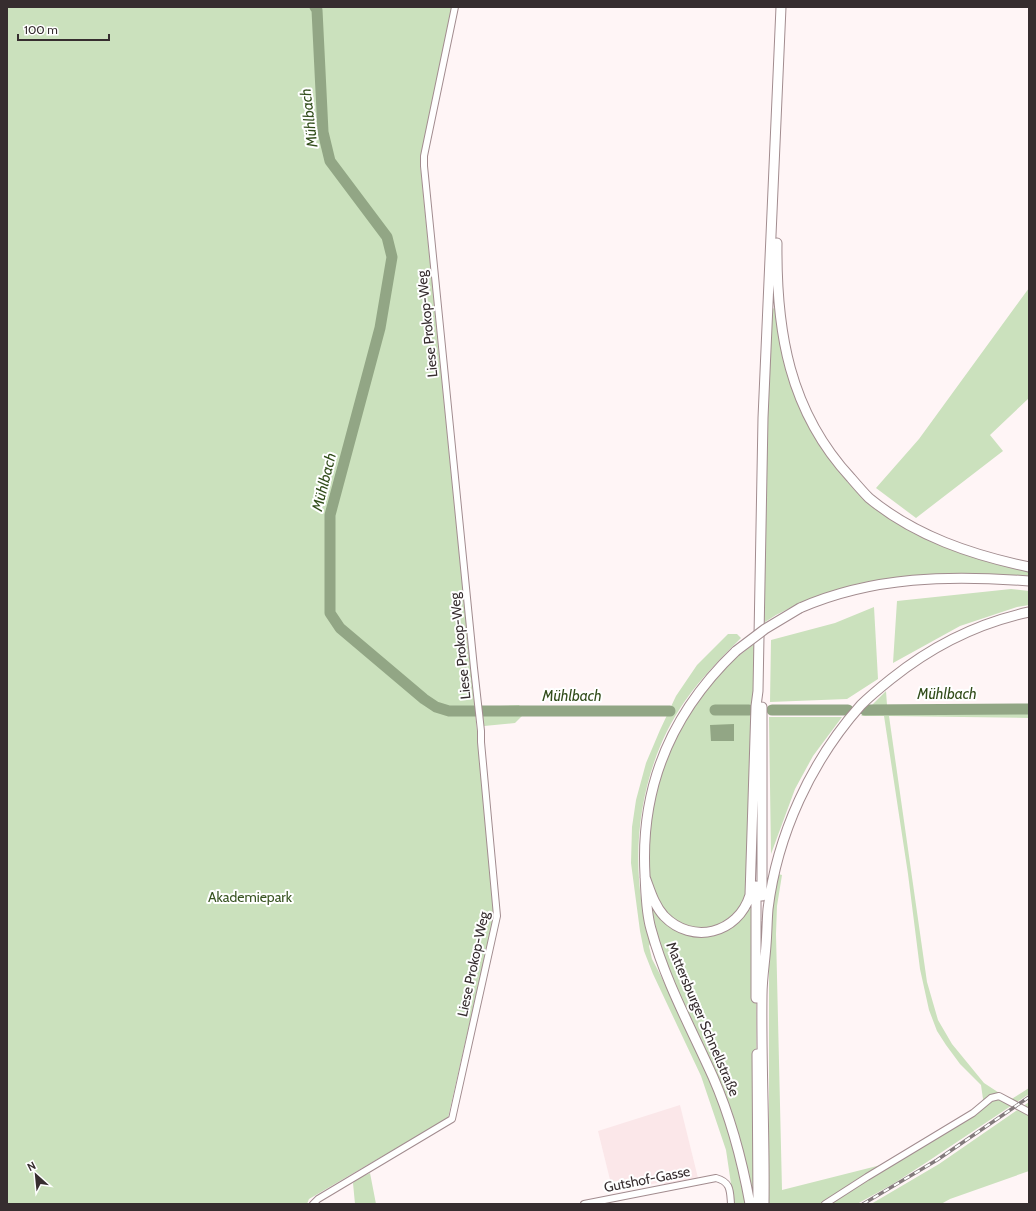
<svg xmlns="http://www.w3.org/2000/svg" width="1036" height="1211" font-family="Cabin,sans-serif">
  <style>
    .built { fill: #fbe7e9 }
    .green { fill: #cbe1bd }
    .water { fill: #92a685 }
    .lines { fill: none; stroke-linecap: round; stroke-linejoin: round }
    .river { stroke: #92a685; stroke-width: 11 }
    .minor-casing { stroke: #a28c8f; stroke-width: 8 }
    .highway-casing { stroke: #a28c8f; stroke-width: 11 }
    .minor { stroke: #fff; stroke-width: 6 }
    .highway { stroke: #fff; stroke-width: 9 }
    .rail-casing { stroke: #837a7c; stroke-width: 3.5 }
    .rail { stroke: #fff; stroke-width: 2; stroke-dasharray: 6; stroke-linecap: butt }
    .highway-bridge-casing { stroke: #a28c8f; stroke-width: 11; stroke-linecap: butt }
    .highway-bridge { stroke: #fff; stroke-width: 9 }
    .labels { text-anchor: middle; stroke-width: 4; stroke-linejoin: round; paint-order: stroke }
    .street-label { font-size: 14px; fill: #362d2f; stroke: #fff }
    .park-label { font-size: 14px; fill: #385422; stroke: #fff }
    .water-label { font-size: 15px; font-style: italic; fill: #324d1b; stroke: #fff }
  </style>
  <rect width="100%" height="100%" fill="#fff5f6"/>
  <path class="built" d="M 680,1105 L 698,1178 L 666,1185 L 662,1182 L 613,1192 L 598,1131 Z"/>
  <path class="green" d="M 7,7 L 452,7 L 420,163 L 495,911 L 448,1118 L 309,1199 L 307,1204 L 7,1204 Z
    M 1029,288 L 1029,398 L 990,435 L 1003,451 L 916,518 L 876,488 L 919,439 Z
    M 778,308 L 807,416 L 869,498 L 936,539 L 1029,567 L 1029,581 L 890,583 L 800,608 L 798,604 L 776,615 L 759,626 L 768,309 Z
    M 1011,589 L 1029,591 L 1029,605 L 1017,607 L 960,626 L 893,663 L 897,601 Z
    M 874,607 L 878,679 L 847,699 L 770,702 L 771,640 L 835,623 Z
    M 728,634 L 737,634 L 741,638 C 721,658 701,678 685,701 C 638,768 626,865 651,942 L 649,946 L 652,959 L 662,978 L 700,1057 L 723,1111 L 739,1165 L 745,1204 L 734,1204 L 726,1150 L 701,1076 L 653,974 L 644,951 L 640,931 L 631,863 L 632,827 L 636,800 L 646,763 L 660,730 L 676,696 L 697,665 Z
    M 759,640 L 751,889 L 756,908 L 757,1204 L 750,1204 L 737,1143 L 651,929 L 647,818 L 674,733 L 736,651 L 740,655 Z
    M 886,691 L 887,705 L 1029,706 L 1029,718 L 889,716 L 927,982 L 938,1020 L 952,1044 L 984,1083 L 1010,1100 L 1029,1088 L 1029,1094 L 927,1162 L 893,1184 L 857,1204 L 769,1204 L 769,934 L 771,905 L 778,874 L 782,875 L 777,906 L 776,934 L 782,1190 L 881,1165 L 980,1105 L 983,1099 L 981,1085 L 960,1064 L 946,1045 L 937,1031 L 929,1010 L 920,969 L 908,874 L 884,716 L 861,716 Z
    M 519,705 L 523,710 L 523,715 L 515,723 L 484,726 L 481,707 Z
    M 769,717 L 842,717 L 813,756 L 795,789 L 771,854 Z
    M 1029,1102 L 1029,1171 L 950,1199 L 941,1204 L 871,1204 L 939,1164 Z
    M 370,1173 L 376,1204 L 355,1204 L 353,1183 L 357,1179 Z"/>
  <path class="water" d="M 734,724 L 734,741 L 711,741 L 710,725 Z"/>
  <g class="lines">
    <path class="river" d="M 315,7 L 317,10 L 323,132 L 330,161 L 387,237 L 392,257 L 380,328 L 330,515 L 330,613 L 340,628 L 424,699 L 436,707 L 449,711 L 670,711
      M 715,710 L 749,710
      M 772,710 L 848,710
      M 865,710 L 1029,709"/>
    <defs>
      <path id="minor" d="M 313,1204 L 318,1199 L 452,1119 L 497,916 L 481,742 L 481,731 L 474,668 L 424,166 L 424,156 L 455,7
        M 584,1204 L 716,1178 C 731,1182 730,1191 731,1204
        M 825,1204 L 867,1177 L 973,1113 L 991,1098 L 999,1096 L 1029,1112"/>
      <path id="highway" d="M 777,243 C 776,331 789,411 851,478 C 857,485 863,492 869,498 C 915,536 972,555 1029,567
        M 800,608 C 873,576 951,575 1029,581
        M 736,651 C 672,712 640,786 645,875 C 646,893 646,912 651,929 C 665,981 691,1028 713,1077 C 731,1118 742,1160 750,1204
        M 645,877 C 650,890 654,905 664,916 C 692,945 738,934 750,895 L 756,706 L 758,691 L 763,418 L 781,7
        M 756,886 L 756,998
        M 762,896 L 762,707
        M 757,1054 L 758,1204
        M 764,1204 C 765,1134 761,1065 762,995 C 762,978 765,961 766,945 C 767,933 767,921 768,909 C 777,835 811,761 861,705 C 870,696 881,687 891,679 C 932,646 978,623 1029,612"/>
    </defs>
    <use href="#minor" class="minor-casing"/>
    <use href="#highway" class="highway-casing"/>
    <use href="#minor" class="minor"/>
    <use href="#highway" class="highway"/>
    <defs>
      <path id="rail" d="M 863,1204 L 937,1160 L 1029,1097"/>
    </defs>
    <use href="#rail" class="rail-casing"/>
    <use href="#rail" class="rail"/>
    <defs>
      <path id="highway-bridge" d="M 736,651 L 765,629 L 800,608"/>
    </defs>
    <use href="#highway-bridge" class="highway-bridge-casing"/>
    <use href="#highway-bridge" class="highway-bridge"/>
  </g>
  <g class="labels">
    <g class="street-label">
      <text transform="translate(427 324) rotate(-96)" y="5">Liese Prokop-Weg</text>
      <text transform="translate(460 646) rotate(-96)" y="5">Liese Prokop-Weg</text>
      <text transform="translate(473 964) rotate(-78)" y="5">Liese Prokop-Weg</text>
      <text transform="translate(703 1019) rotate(67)" y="5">Mattersburger Schnellstraße</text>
      <text transform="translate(647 1179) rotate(-11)" y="5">Gutshof-Gasse</text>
    </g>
    <g class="park-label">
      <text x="250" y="902">Akademiepark</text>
    </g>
    <g class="water-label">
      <text transform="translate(309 118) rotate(-97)" y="5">Mühlbach</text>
      <text transform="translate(324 482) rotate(-76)" y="5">Mühlbach</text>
      <text x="947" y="699">Mühlbach</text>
      <text x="572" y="701">Mühlbach</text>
    </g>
  </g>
  <rect width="1036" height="1211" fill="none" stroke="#362d2f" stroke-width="16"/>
  <g transform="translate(36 1175) rotate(333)" stroke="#ffffff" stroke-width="3" paint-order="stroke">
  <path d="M0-3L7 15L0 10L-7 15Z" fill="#362d2f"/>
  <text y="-6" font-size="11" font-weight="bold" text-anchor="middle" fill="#362d2f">N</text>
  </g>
  <path d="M18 34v6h91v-6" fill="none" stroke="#362d2f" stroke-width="2"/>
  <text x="24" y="34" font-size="12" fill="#362d2f" stroke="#ffffff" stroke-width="3" paint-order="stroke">100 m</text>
</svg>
